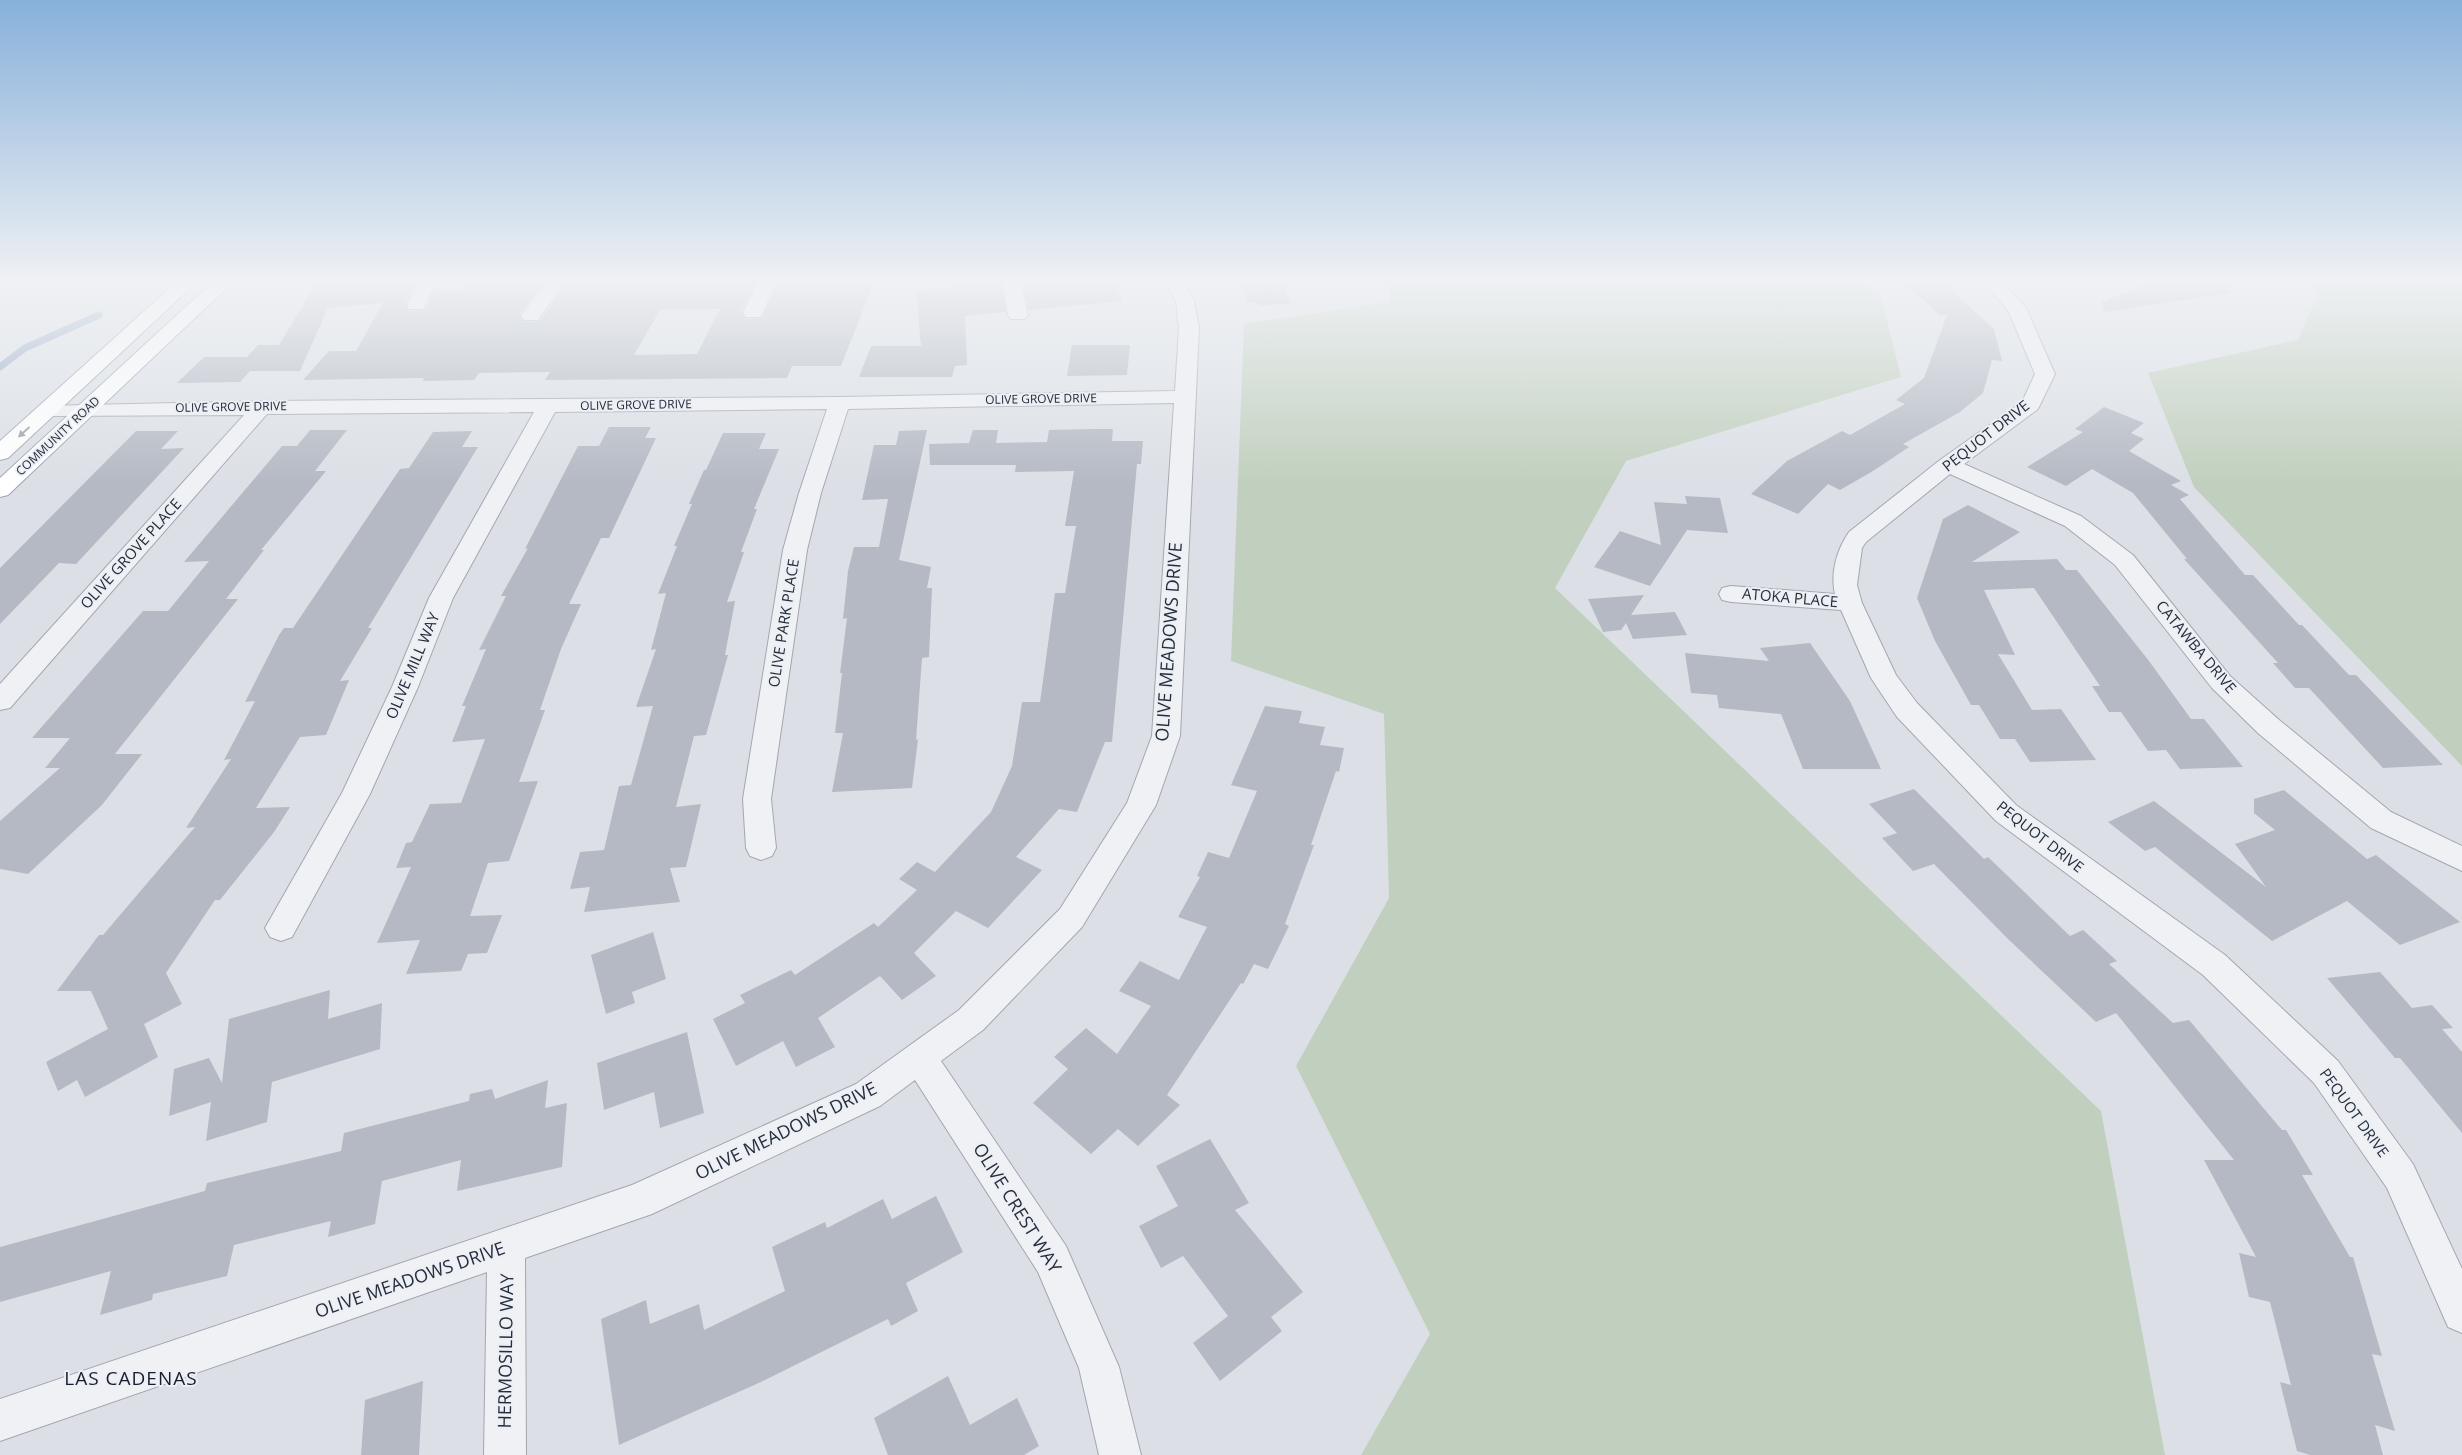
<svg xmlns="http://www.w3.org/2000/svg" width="2462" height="1455" font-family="'Open Sans',sans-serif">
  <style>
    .green { fill: #c1d0be }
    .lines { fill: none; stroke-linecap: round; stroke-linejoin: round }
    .stream { stroke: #97abc6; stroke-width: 7 }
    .building { fill: #b4b9c3; fill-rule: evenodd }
    .minor-casing { stroke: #a2a7b0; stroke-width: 2 }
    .major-casing { stroke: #9ca3b2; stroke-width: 2 }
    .minor { fill: #eff1f5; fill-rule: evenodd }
    .major { fill: #fff; fill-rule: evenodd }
    .oneway { fill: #9da0a7 }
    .labels { text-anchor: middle; stroke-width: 4; stroke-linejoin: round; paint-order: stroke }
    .far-street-label { font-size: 12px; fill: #262d3c; stroke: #eceff4 }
    .street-label { font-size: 15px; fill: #262d3c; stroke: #eceff4 }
    .near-street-label { font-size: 18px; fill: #262d3c; stroke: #eceff4 }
    .near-neighbourhood-label { font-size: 19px; letter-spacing: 1px; fill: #191e2d; stroke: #eceff4 }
  </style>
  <rect width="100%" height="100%" fill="#dce0e6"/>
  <path class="green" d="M 1389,279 L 1856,279 L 1881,297 L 1901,377 L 1626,461 L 1555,588 L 2101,1111 L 2165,1455 L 1361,1455 L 1430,1334 L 1296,1066 L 1389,898 L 1384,714 L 1231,661 L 1244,324 L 1390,302 Z
    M 2305,279 L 2462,279 L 2462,766 L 2194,487 L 2148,373 L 2298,340 L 2318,294 Z"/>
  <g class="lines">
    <path class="stream" d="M 0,367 L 25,348 L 99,315"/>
  </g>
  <path class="building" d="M 319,279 L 341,279 L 339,284 L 417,279 L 405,304 L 409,311 L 425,310 L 435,290 L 462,290 L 466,286 L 521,286 L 524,282 L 544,282 L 519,315 L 524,322 L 540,321 L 567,282 L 588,282 L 585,286 L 676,286 L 733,284 L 734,280 L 757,280 L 741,312 L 746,319 L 762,318 L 779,280 L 799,280 L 798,282 L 874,282 L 841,366 L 792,366 L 787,378 L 545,380 L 550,372 L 479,373 L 474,380 L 423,381 L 424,378 L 303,380 L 329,351 L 356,351 L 383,303 L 328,308 L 300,371 L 250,371 L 240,382 L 177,383 L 204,357 L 247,357 L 258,345 L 279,345 ZM 720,309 L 697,354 L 634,355 L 660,310 Z
    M 1047,279 L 1047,283 L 1115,279 L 1122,301 L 1029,310 L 1022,281 Z
    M 1239,279 L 1281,279 L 1291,303 L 1259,306 L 1257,302 L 1247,303 Z
    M 2162,279 L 2229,279 L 2230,293 L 2104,312 L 2102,302 Z
    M 1941,281 L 1994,329 L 2002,361 L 1992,360 L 1983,393 L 1960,412 L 1903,444 L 1909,447 L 1873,471 L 1840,490 L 1828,484 L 1798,514 L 1751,494 L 1787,461 L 1842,431 L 1850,435 L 1905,404 L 1896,400 L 1924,378 L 1947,315 L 1939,315 L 1906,284 Z
    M 1001,282 L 1006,312 L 965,316 L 967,365 L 955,366 L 952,377 L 859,377 L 871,346 L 921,346 L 916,291 Z
    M 1072,345 L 1130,345 L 1127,375 L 1067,376 Z
    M 2104,407 L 2144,423 L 2131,433 L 2144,439 L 2129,451 L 2181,481 L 2171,485 L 2189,495 L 2180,499 L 2245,575 L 2253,575 L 2299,625 L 2302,625 L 2349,675 L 2356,675 L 2443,765 L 2383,768 L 2309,688 L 2295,688 L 2273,663 L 2278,663 L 2184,559 L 2187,559 L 2133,493 L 2092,469 L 2066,486 L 2027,467 L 2083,432 L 2075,429 Z
    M 609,427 L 651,427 L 645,438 L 656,438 L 609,538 L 601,538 L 569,604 L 581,604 L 561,649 L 540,710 L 545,710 L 519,782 L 538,781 L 509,861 L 488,863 L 470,916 L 502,915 L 487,953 L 468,954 L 461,971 L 406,974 L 420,940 L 377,943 L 411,867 L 396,868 L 406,843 L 412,842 L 430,804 L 461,803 L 485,739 L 452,742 L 466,706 L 462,706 L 486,649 L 479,650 L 506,596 L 501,596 L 528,548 L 525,549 L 578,446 L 599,446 Z
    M 1094,429 L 1113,429 L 1112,441 L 1143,441 L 1141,464 L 1137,464 L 1112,742 L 1105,742 L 1077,812 L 1059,809 L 1016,857 L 1042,870 L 988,928 L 956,911 L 914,953 L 936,976 L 902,1000 L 880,976 L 818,1018 L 835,1047 L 796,1067 L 783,1041 L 736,1066 L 713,1019 L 745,1003 L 740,995 L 791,970 L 795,975 L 874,923 L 878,927 L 917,890 L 899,879 L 917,862 L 935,872 L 991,812 L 1012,766 L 1022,702 L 1040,702 L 1055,593 L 1065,593 L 1076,526 L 1065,526 L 1074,471 L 1015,472 L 1016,465 L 930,465 L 929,444 L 969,443 L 973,430 L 998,430 L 996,443 L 1047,442 L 1049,430 Z
    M 310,430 L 347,430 L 315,471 L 326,471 L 261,550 L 264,550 L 226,599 L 238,599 L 115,754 L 142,754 L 102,805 L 28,874 L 0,869 L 0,821 L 60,768 L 45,768 L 70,738 L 32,738 L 143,611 L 168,611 L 209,561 L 184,562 L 282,446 L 297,446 Z
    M 927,430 L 899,560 L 931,567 L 927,588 L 932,588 L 929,657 L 922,658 L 916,740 L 918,739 L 912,788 L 832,792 L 843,733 L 835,733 L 842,673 L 840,673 L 847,618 L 843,619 L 848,571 L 854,547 L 879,547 L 888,499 L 862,500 L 874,445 L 896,445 L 899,431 Z
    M 136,431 L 178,431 L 161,449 L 184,448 L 76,564 L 59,563 L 0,624 L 0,568 Z
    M 472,431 L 462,447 L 478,447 L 368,628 L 372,628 L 340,681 L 349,680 L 326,735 L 300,737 L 256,808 L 290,807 L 274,832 L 220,900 L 215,900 L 166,973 L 182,1004 L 144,1024 L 158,1057 L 85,1097 L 77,1080 L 58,1091 L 46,1062 L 108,1029 L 91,991 L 57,991 L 99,935 L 103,935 L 195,827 L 186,828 L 231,759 L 224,760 L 255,701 L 245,702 L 279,635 L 284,628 L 293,628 L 400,469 L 409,468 L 433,432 Z
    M 723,433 L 766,433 L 759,449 L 779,449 L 754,509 L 757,509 L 741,552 L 744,552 L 727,602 L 735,601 L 725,655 L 728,655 L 706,735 L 694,736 L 676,807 L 701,804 L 686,867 L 670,868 L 680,902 L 584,912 L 590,887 L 570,889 L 580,852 L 604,850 L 619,786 L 631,785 L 653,706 L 636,707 L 656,649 L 651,650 L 666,593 L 658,594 L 677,546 L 674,546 L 692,504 L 689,504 L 704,470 L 706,470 Z
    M 1685,496 L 1720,498 L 1728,533 L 1687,530 L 1650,586 L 1594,567 L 1620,531 L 1661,545 L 1654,502 L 1687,504 Z
    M 1968,505 L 2020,532 L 1972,562 L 2057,559 L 2066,570 L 2077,570 L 2149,661 L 2191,719 L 2204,719 L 2243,767 L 2180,769 L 2166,750 L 2148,751 L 2121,712 L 2109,712 L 2092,686 L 2100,686 L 2034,588 L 1984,590 L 2015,655 L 1998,654 L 2032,710 L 2061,709 L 2096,760 L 2030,762 L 2015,739 L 2000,739 L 1979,705 L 1971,705 L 1935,641 L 1917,598 L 1943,519 Z
    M 1644,595 L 1631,615 L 1675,612 L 1687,635 L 1633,639 L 1626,623 L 1621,630 L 1603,632 L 1588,599 Z
    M 1810,643 L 1850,701 L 1881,769 L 1803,769 L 1781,714 L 1719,708 L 1717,695 L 1691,693 L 1685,653 L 1769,661 L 1760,648 Z
    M 1265,706 L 1302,711 L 1299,723 L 1325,727 L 1320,745 L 1344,748 L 1339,772 L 1336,771 L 1311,845 L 1314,845 L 1285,924 L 1289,926 L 1268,969 L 1254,964 L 1243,984 L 1241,983 L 1167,1095 L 1180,1105 L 1138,1146 L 1118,1129 L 1091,1154 L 1033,1103 L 1068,1069 L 1054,1057 L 1086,1028 L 1117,1054 L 1151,1006 L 1119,991 L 1140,961 L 1179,980 L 1207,927 L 1178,917 L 1200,877 L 1197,876 L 1208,852 L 1229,858 L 1257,791 L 1231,785 Z
    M 1914,789 L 1984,859 L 1988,857 L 2070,936 L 2083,930 L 2117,961 L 2109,964 L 2173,1023 L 2189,1020 L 2282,1130 L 2286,1130 L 2313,1175 L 2302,1175 L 2350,1257 L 2353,1257 L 2382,1356 L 2372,1354 L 2395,1431 L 2375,1425 L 2383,1455 L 2310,1455 L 2297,1451 L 2280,1382 L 2291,1385 L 2270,1302 L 2249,1297 L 2239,1253 L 2256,1257 L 2204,1160 L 2234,1160 L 2116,1013 L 2096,1022 L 2008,939 L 1934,864 L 1913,871 L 1882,838 L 1897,833 L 1869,804 Z
    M 2284,790 L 2367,859 L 2376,855 L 2460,922 L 2400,945 L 2347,901 L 2272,941 L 2155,847 L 2145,851 L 2108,822 L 2154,801 L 2266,887 L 2235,844 L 2275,830 L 2254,813 L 2254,799 Z
    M 653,932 L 666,979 L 632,992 L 635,1003 L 606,1014 L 591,955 Z
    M 2380,972 L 2412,1008 L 2432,1005 L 2453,1028 L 2442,1029 L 2462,1052 L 2462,1133 L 2400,1058 L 2395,1058 L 2327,978 Z
    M 330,990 L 328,1019 L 382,1003 L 380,1049 L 272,1082 L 267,1122 L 206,1141 L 211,1102 L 169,1116 L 174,1069 L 209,1058 L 222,1083 L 229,1019 Z
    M 687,1032 L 704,1113 L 660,1128 L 654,1092 L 604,1110 L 597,1063 Z
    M 548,1080 L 545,1108 L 567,1103 L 562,1167 L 457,1191 L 461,1160 L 382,1181 L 375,1224 L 328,1237 L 331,1221 L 234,1245 L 227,1276 L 153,1294 L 152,1300 L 100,1315 L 111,1271 L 0,1302 L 0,1247 L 205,1191 L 207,1183 L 341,1151 L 344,1133 L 469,1101 L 470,1094 L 492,1089 L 495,1099 Z
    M 1210,1139 L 1249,1203 L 1235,1210 L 1303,1292 L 1271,1317 L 1282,1331 L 1220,1381 L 1193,1343 L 1228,1316 L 1183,1256 L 1161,1268 L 1139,1226 L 1178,1206 L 1156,1166 Z
    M 936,1196 L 963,1252 L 906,1283 L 918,1311 L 891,1326 L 888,1319 L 761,1382 L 619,1445 L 601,1319 L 646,1300 L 650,1324 L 699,1304 L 704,1330 L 785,1291 L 772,1247 L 825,1222 L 827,1228 L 883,1199 L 892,1219 Z
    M 948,1376 L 970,1425 L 1017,1398 L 1039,1446 L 1024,1455 L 888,1455 L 874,1418 Z
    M 423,1381 L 419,1455 L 361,1455 L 365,1400 Z"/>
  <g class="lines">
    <defs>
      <path id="minor" d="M 420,279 L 438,279 L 423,309 L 409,309 L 407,305 Z
        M 548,279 L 567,279 L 538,320 L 524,320 L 521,316 Z
        M 759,279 L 777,279 L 763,313 L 760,317 L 746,317 L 743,313 Z
        M 1002,279 L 1020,279 L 1028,315 L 1025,319 L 1011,319 L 1008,315 Z
        M 1163,279 L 1181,279 L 1194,301 L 1199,328 L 1180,736 L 1156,805 L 1082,927 L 983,1030 L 941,1061 L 1066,1246 L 1119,1367 L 1141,1455 L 1099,1455 L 1079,1368 L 1038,1272 L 915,1080 L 880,1106 L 652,1214 L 525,1258 L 526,1455 L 484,1455 L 487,1272 L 0,1441 L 0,1399 L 632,1185 L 856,1084 L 959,1010 L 1060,909 L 1127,803 L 1152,736 L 1174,403 L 848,409 L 821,493 L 807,550 L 771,799 L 776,848 L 772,856 L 761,860 L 750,856 L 746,848 L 743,799 L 783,550 L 799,493 L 827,409 L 555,412 L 453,598 L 418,687 L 370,794 L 292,937 L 281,941 L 270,937 L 265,928 L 342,793 L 392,687 L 429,598 L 534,412 L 267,414 L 10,708 L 0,710 L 0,684 L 244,415 L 48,416 L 41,414 L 38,410 L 41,406 L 262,401 L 840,397 L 1175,391 L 1179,328 L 1176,301 Z
        M 1980,279 L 2000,279 L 2026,308 L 2055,374 L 2038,409 L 1964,464 L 2081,516 L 2133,555 L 2230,676 L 2278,719 L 2391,812 L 2462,846 L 2462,871 L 2371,828 L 2258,733 L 2212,688 L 2115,565 L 2065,526 L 1950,474 L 1866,542 L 1862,548 L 1857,585 L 1862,603 L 1896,675 L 1917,703 L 2016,805 L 2225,955 L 2338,1061 L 2413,1164 L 2462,1269 L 2462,1333 L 2448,1327 L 2387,1188 L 2314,1083 L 2203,975 L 1996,821 L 1897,717 L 1871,678 L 1841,610 L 1731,602 L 1722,600 L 1719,594 L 1722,588 L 1731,586 L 1835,594 C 1830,573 1837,549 1849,532 L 1940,460 L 2022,402 L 2035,374 L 2008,310 Z"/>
      <path id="major" d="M 180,279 L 200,279 L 8,458 L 0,460 L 0,441 Z
        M 216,279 L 236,279 L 8,495 L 0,497 L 0,478 Z"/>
    </defs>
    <use href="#minor" class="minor-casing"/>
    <use href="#major" class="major-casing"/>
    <use href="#minor" class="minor"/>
    <use href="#major" class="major"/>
  </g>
  <defs><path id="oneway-solid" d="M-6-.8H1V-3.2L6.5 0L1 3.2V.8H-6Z" transform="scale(1.25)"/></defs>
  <use class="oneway" href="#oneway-solid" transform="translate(24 432) rotate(138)"/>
  <linearGradient id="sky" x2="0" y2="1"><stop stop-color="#87b0da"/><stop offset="0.58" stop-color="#eff1f4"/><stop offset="1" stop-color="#eff1f4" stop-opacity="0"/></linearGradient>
  <rect width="2462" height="483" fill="url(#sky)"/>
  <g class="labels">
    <g class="far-street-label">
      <text transform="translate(1041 399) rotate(-1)" y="4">OLIVE GROVE DRIVE</text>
      <text transform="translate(636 405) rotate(-1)" y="4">OLIVE GROVE DRIVE</text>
      <text transform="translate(231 407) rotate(-1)" y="4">OLIVE GROVE DRIVE</text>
      <text transform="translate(58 436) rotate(-43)" y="4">COMMUNITY ROAD</text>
    </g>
    <g class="street-label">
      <text transform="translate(1986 436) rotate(-38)" y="5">PEQUOT DRIVE</text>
      <text transform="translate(131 554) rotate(-48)" y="5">OLIVE GROVE PLACE</text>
      <text transform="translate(1790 598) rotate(5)" y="5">ATOKA PLACE</text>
      <text transform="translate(784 623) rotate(-81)" y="5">OLIVE PARK PLACE</text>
      <text transform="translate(2196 647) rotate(50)" y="5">CATAWBA DRIVE</text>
      <text transform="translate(413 666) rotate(-67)" y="5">OLIVE MILL WAY</text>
      <text transform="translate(2040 837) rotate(38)" y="5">PEQUOT DRIVE</text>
      <text transform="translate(2354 1113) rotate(54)" y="5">PEQUOT DRIVE</text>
    </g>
    <g class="near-street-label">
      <text transform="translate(1169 642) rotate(-86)" y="6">OLIVE MEADOWS DRIVE</text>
      <text transform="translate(786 1131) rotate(-26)" y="6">OLIVE MEADOWS DRIVE</text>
      <text transform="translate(1017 1208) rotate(58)" y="6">OLIVE CREST WAY</text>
      <text transform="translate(410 1280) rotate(-19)" y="6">OLIVE MEADOWS DRIVE</text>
      <text transform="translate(506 1351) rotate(-89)" y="6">HERMOSILLO WAY</text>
    </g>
    <g class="near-neighbourhood-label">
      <text x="131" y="1385">LAS CADENAS</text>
    </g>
  </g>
</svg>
